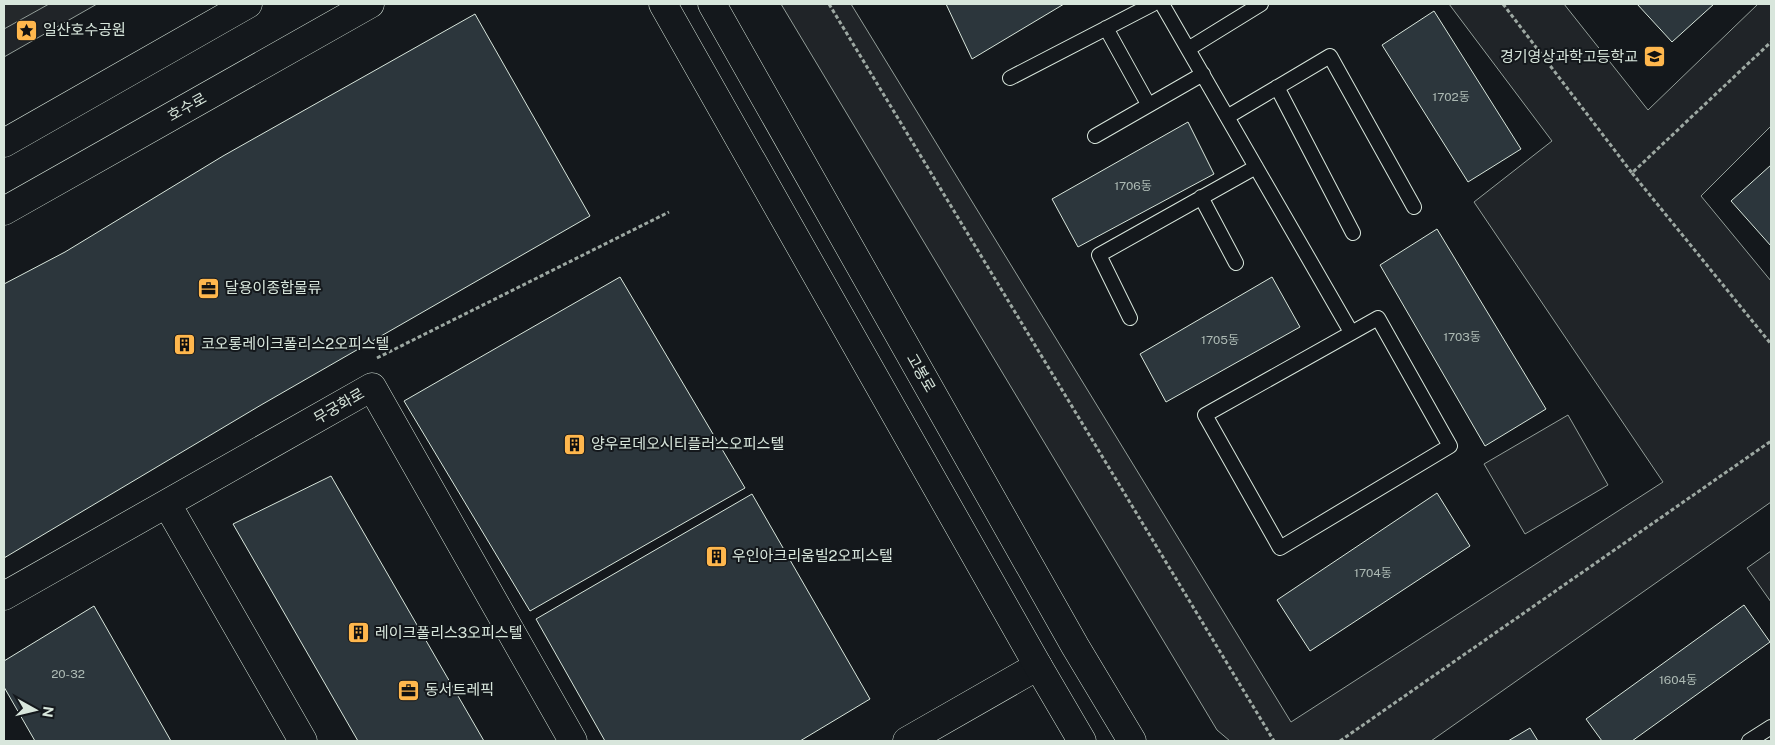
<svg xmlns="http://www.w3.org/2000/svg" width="1775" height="745" font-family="'Public Sans','Noto Sans KR',sans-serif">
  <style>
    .green { fill: #202428; stroke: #939e99 }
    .parking { fill: #24282b; stroke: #939e99 }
    .building { fill: #2c363c; stroke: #d8e6dc }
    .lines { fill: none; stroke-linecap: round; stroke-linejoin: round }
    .lane-casing { stroke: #d8e6dc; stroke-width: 16 }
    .street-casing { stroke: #d8e6dc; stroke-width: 29 }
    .secondary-casing { stroke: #d8e6dc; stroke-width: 29 }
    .primary-casing { stroke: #d8e6dc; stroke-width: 29 }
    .path { stroke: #9da8a2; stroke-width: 3; stroke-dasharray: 4 2.5; stroke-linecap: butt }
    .lane { stroke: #14181c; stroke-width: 14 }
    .street { stroke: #14181c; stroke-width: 28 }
    .secondary { stroke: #14181c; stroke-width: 28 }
    .primary { stroke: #14181c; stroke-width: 28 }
    .labels { text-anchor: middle; stroke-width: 4; stroke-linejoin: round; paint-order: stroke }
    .number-label { font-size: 12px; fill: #adbab4 }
    .poi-label { font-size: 15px; fill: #d8e6dc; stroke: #14181c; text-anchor: start }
    .street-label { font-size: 15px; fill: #d8e6dc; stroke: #14181c }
  </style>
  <rect width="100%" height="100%" fill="#14181c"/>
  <path class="green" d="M 4,4 L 97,4 L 4,57 Z
    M 781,4 L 851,4 L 1291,722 L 1663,482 L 1474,202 L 1552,141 L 1449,4 L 1564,4 L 1648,110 L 1758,4 L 1771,4 L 1771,126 L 1701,196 L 1771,281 L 1771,502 L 1431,741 L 1230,741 L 1217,730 Z
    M 1568,415 L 1608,485 L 1525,534 L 1484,464 Z
    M 1771,551 L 1771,602 L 1747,568 Z"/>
  <path class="parking" d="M 4,4 L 49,4 L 4,29 Z"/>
  <path class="building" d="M 946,4 L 1064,4 L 972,59 Z
    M 1637,4 L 1714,4 L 1672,42 Z
    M 1434,11 L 1521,149 L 1468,182 L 1382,45 Z
    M 475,14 L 590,216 L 261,405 L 4,558 L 4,284 L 65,252 L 223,156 Z
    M 1188,122 L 1214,174 L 1078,247 L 1052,199 Z
    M 1771,165 L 1771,246 L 1731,201 Z
    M 1437,229 L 1546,409 L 1485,446 L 1380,265 Z
    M 620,277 L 745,488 L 530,611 L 404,401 Z
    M 1272,277 L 1300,327 L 1166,402 L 1140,354 Z
    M 331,476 L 484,741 L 358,741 L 233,524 Z
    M 1437,493 L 1470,546 L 1310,651 L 1277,600 Z
    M 752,494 L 870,699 L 800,741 L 605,741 L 536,619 Z
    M 1744,605 L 1770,642 L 1632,741 L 1602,741 L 1586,719 Z
    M 94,606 L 171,741 L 35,741 L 4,687 L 4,661 Z
    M 1530,728 L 1538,741 L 1508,741 Z"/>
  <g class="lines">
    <defs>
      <path id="lane" d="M 1162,4 L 1351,332
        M 1106,28 L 1148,104
        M 1188,49 L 1261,4
        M 1010,78 L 1153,4
        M 1277,87 L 1353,233
        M 1227,117 L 1330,56 L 1414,207
        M 1095,136 L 1203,74
        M 1201,197 L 1236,263
        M 1130,318 L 1099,255 L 1256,167
        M 1378,318 L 1450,446 L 1280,548 L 1205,415 Z
        M 1749,741 L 1771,727"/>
      <path id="street" d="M 167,504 L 303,741
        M 4,596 L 372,387 L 573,741
        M 907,741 L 1038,666"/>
      <path id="secondary" d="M 663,4 L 1038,666 L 1082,741
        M 712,4 L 1075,646 L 1132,741"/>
      <path id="primary" d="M 4,143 L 248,4
        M 4,211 L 370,4"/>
    </defs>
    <use href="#lane" class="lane-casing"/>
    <use href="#street" class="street-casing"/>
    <use href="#secondary" class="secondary-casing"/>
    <use href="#primary" class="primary-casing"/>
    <path class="path" d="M 829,4 L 1274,741
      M 1503,4 L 1632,173 L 1771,42
      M 1632,173 L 1771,344
      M 377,358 L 669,212
      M 1340,741 L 1771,441"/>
    <use href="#lane" class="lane"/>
    <use href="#street" class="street"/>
    <use href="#secondary" class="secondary"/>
    <use href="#primary" class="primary"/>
  </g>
  <defs>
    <symbol id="sight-square" viewBox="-11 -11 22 22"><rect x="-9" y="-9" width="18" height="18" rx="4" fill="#ffb74d" stroke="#14181c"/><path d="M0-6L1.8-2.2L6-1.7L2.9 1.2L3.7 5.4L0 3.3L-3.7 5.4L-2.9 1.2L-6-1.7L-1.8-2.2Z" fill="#111"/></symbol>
    <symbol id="school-square" viewBox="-11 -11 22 22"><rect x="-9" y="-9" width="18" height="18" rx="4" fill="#ffb74d" stroke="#14181c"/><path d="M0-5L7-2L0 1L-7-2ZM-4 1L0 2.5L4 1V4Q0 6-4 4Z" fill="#111"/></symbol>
    <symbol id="office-square" viewBox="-11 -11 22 22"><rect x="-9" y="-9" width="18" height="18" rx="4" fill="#ffb74d" stroke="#14181c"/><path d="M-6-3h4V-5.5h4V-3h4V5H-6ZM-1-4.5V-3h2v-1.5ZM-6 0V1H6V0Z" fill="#111"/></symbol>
    <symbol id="building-square" viewBox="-11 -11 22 22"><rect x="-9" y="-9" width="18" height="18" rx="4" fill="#ffb74d" stroke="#14181c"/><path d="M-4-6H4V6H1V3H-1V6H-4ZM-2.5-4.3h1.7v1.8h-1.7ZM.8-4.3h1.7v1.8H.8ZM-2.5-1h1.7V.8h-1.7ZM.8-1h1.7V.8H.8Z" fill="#111"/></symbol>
  </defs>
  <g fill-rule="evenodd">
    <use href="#sight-square" x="14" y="18" width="25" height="25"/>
    <use href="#school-square" x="1642" y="44" width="25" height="25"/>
    <use href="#office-square" x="196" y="276" width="25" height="25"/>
    <use href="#building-square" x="172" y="332" width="25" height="25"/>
    <use href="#building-square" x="562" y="432" width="25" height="25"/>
    <use href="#building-square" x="704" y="544" width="25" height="25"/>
    <use href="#building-square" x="346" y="620" width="25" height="25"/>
    <use href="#office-square" x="396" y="678" width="25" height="25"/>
  </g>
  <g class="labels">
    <g class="number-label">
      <text x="1451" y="101">1702동</text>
      <text x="1133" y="190">1706동</text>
      <text x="1462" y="341">1703동</text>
      <text x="1220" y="344">1705동</text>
      <text x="1373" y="577">1704동</text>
      <text x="68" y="678">20-32</text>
      <text x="1678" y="684">1604동</text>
    </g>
    <g class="poi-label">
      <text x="43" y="35">일산호수공원</text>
      <text x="1638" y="62" text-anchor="end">경기영상과학고등학교</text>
      <text x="225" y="293">달용이종합물류</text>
      <text x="201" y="349">코오롱레이크폴리스2오피스텔</text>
      <text x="591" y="449">양우로데오시티플러스오피스텔</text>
      <text x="732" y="561">우인아크리움빌2오피스텔</text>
      <text x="375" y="638">레이크폴리스3오피스텔</text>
      <text x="425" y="695">동서트레픽</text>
    </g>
    <g class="street-label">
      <text transform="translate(187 107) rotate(-29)" y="5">호수로</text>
      <text transform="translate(921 373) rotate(60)" y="5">고봉로</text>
      <text transform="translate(339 406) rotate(-30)" y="5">무궁화로</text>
    </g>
  </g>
  <rect width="1775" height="745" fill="none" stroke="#d8e6dc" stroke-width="10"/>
  <g transform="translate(35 710) rotate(98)" stroke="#14181c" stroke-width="4" paint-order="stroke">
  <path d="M0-4L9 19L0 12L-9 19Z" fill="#d8e6dc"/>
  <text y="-8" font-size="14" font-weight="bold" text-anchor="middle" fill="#d8e6dc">N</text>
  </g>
</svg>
